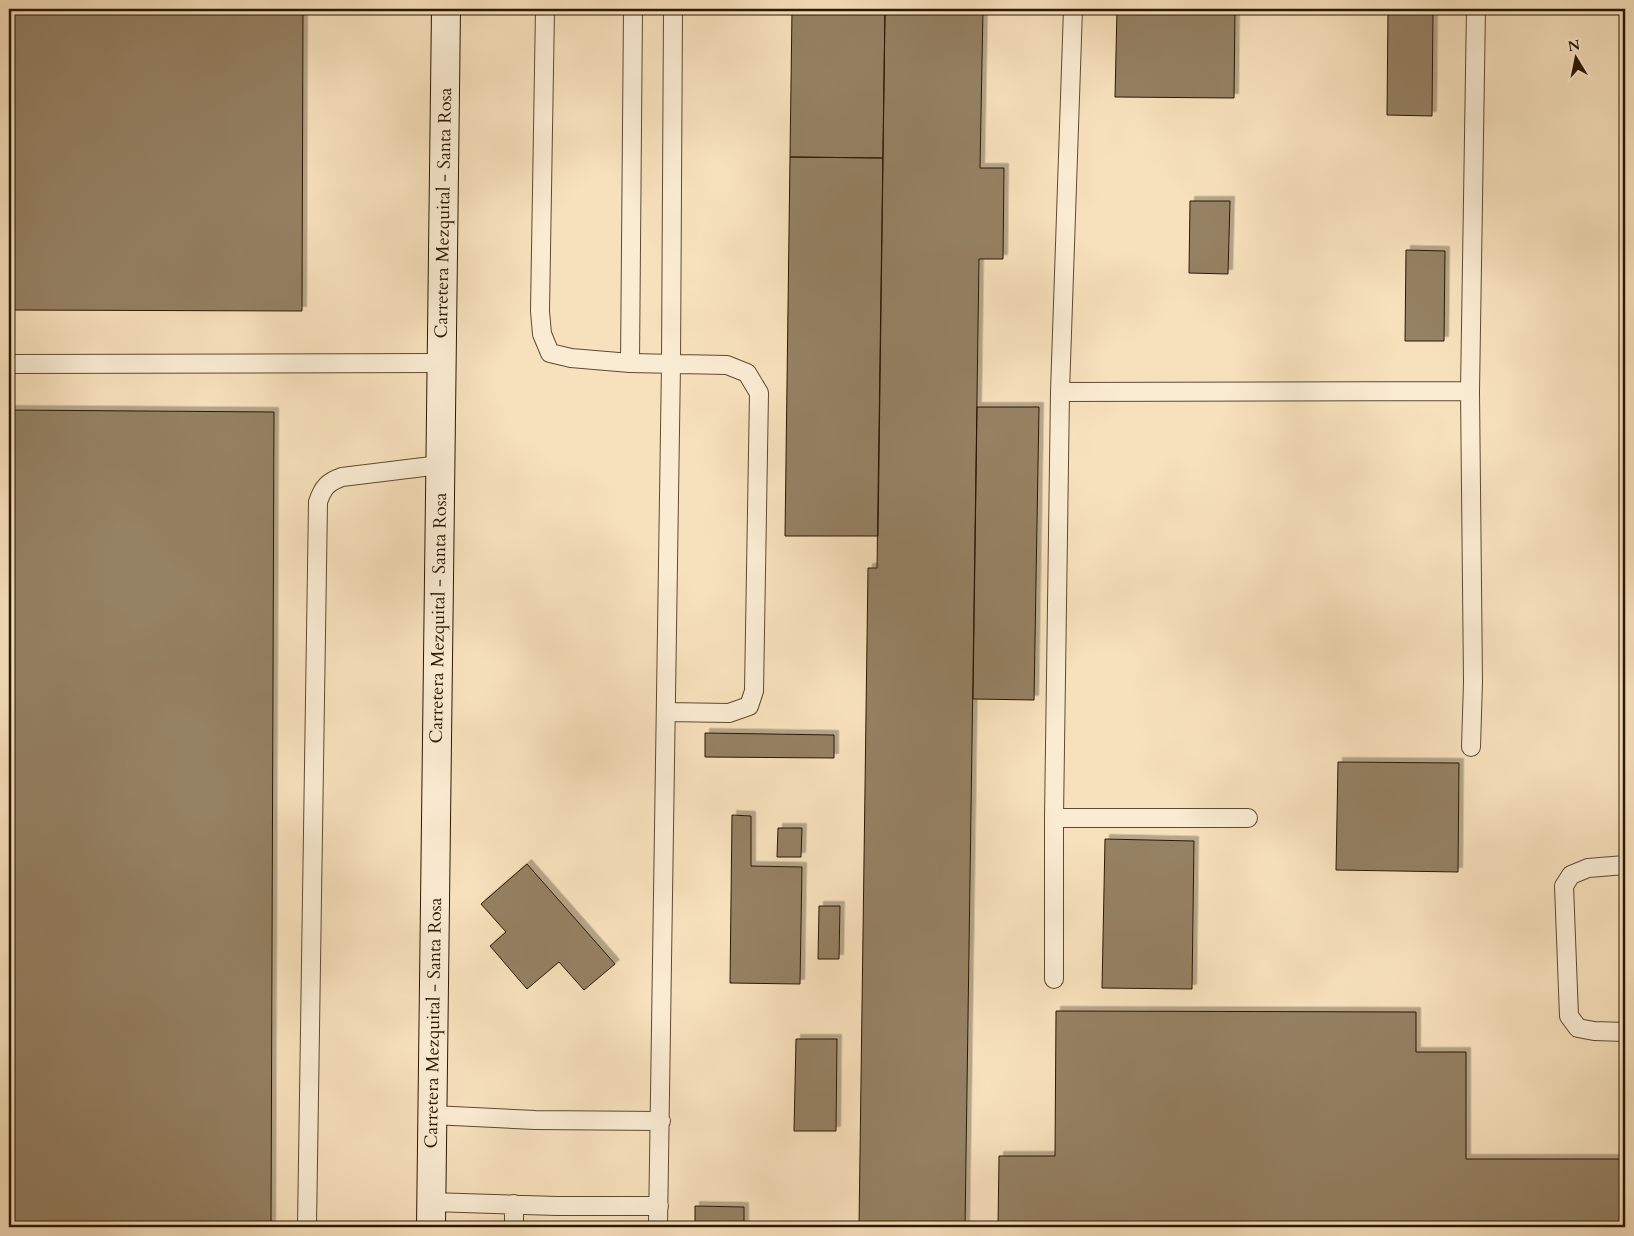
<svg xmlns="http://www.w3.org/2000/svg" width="1634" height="1236" font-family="Cardo,serif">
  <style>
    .building { fill: #958163; stroke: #2b1802; filter: url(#shadow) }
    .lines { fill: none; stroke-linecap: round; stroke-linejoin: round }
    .lane-casing { stroke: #5e4a30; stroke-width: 20 }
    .secondary-casing { stroke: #2b1802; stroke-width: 30 }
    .lane { stroke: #faecd3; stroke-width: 18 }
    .secondary { stroke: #faecd3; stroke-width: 28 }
    .labels { text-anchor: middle; stroke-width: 4; stroke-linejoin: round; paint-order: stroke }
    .street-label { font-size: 18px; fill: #2b1802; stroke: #faecd3 }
  </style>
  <defs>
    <filter id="shadow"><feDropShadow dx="4.5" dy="-4.5" stdDeviation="0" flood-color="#0004"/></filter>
  </defs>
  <rect width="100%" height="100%" fill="#f7e1bc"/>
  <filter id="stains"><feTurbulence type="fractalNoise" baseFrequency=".004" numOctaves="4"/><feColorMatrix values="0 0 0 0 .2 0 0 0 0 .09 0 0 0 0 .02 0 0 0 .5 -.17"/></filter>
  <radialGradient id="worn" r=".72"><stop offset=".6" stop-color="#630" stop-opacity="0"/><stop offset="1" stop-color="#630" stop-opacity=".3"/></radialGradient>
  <path class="building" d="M 9,9 L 303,9 L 302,311 L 9,310 Z
    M 792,9 L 885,9 L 883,158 L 790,157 Z
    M 885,9 L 983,9 L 980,168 L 1004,168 L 1003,259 L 979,259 L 965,1227 L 859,1227 L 868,568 L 877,568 Z
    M 1117,9 L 1235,9 L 1234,98 L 1115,97 Z
    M 1388,10 L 1433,10 L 1432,116 L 1387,115 Z
    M 790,157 L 883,158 L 878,536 L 785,536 Z
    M 1190,201 L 1230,201 L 1228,274 L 1189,273 Z
    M 1406,250 L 1445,251 L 1444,341 L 1405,341 Z
    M 977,407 L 1039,407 L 1034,700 L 973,699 Z
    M 9,410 L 274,412 L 271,1227 L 9,1227 Z
    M 705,733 L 834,735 L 834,758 L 705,757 Z
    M 1338,762 L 1459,763 L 1458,872 L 1336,870 Z
    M 732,815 L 751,816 L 751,866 L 802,867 L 800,984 L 730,983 Z
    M 778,828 L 802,828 L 801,857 L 777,857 Z
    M 1105,839 L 1194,841 L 1192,989 L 1102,988 Z
    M 527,864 L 615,964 L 584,990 L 559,962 L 527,989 L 490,946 L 506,932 L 481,904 Z
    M 819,906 L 840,906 L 839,959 L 818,959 Z
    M 1056,1011 L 1416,1012 L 1416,1052 L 1466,1052 L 1466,1159 L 1625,1159 L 1625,1227 L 998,1227 L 999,1156 L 1055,1156 Z
    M 796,1039 L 837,1039 L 836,1131 L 794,1131 Z
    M 695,1206 L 744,1207 L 744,1227 L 695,1227 Z"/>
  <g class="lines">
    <defs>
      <path id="lane" d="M 545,9 L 540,311 L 542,334 L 550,353 L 571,358 L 630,363 L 727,365 L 747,373 L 759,393 L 754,691 L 749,706 L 729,713 L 666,712
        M 630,363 L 633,9
        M 9,364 L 441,363
        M 1060,392 L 1470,391
        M 1471,747 L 1473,682 L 1470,391 L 1476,9
        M 1054,818 L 1248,818
        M 1625,865 L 1588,868 L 1571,875 L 1564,886 L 1569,1016 L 1578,1028 L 1594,1031 L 1625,1032
        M 1054,979 L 1054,818 L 1060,392 L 1073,9
        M 432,1115 L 535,1120 L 661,1121
        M 431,1202 L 557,1206 L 659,1206
        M 307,1227 L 318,502 C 323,487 328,482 342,477 L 440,465
        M 514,1227 L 514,1204
        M 658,1227 L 671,364 L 673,9"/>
      <path id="secondary" d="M 431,1227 L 446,9"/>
    </defs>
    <use href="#lane" class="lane-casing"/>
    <use href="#secondary" class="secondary-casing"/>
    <use href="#lane" class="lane"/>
    <use href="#secondary" class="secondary"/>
  </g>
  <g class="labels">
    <g class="street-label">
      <text transform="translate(443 213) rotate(-89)" y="6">Carretera Mezquital - Santa Rosa</text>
      <text transform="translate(438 618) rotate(-89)" y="6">Carretera Mezquital - Santa Rosa</text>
      <text transform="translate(433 1023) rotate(-89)" y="6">Carretera Mezquital - Santa Rosa</text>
    </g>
  </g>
  <rect width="1634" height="1236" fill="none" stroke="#f7e1bc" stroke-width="30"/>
  <rect x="10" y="10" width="1614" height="1216" fill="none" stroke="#2b1802" stroke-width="2.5"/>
  <rect x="15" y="15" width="1604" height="1206" fill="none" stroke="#2b1802"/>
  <g transform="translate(1576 58) rotate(350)" stroke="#faecd3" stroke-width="4" paint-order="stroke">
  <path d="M0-4L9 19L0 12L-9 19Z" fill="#2b1802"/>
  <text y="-8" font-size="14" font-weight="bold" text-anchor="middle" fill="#2b1802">N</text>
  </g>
  <rect width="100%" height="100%" filter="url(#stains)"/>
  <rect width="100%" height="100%" fill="url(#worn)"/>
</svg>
